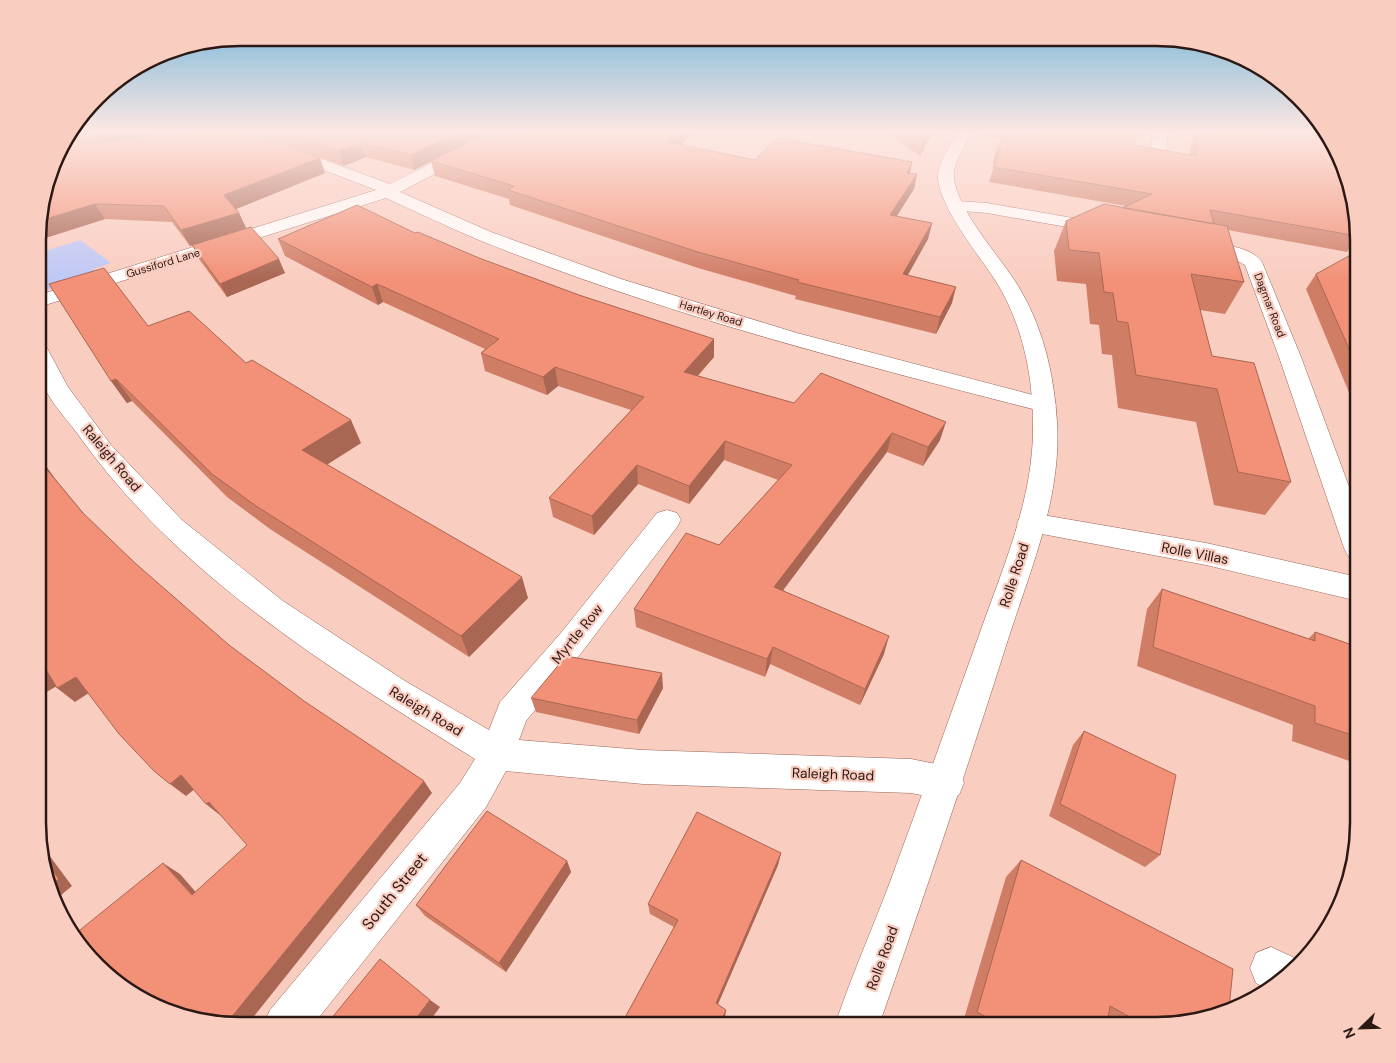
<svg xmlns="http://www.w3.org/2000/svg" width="1396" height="1063" font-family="'DM Sans',sans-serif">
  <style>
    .green { fill: #bec8f6 }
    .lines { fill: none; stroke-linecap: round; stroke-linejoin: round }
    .minor-casing { stroke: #966558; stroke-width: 1 }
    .major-casing { stroke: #966558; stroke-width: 1 }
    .minor { fill: #fff; fill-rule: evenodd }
    .major { fill: #fff; fill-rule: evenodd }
    .wall { fill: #d07d66 }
    .shaded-wall { fill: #a96653 }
    .building { fill: #f29177; stroke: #a96653 }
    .labels { text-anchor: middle; stroke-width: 4.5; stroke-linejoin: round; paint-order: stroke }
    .far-street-label { font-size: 11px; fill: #2d1914; stroke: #facdc1 }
    .street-label { font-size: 14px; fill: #2d1914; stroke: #facdc1 }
    .near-street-label { font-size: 16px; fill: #2d1914; stroke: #facdc1 }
    .rim { fill: none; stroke: #2d1914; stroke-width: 2.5 }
  </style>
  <rect width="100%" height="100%" fill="#facdc1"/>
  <path class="green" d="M 80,240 L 111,263 L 93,269 L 98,274 L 39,292 L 39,253 Z"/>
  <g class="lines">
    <defs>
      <path id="minor" d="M 495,131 L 513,131 L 511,134 L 400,192 L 491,232 L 621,279 L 797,333 L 1052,400 L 1056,405 L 1052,410 L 1044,412 C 854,363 662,314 479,240 C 448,227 417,212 386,198 L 39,307 L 39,295 L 376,190 L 282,154 L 279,151 L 282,148 L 292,148 L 390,184 Z
        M 1154,131 L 1168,131 L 1166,154 L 1163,157 L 1153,157 L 1150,154 Z
        M 957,201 L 987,203 L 1101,223 L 1107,224 L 1110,228 L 1107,232 L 1101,233 L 987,213 L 951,210 L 949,206 L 951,202 Z
        M 1197,241 C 1216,244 1250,245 1262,262 L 1301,357 L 1358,511 L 1358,559 L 1348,556 L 1344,548 L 1279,357 L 1245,265 L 1232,258 L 1191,250 L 1188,246 L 1191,242 Z
        M 39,346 L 47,348 L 68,387 L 111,445 L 182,520 L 283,601 L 405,681 L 489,730 L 500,702 L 560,634 L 657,513 L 667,510 L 677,513 L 681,520 L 677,527 L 582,652 L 526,721 L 519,740 L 643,750 L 911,759 L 946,766 L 959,771 L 964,783 L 959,795 L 946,800 L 911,793 L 643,784 L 506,771 L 486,807 L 313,1025 L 263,1025 L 270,1010 L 460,783 L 475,759 C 330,669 177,575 77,433 C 64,416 46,397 40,377 C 37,368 39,356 39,346 Z
        M 1031,513 L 1206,543 L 1358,577 L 1358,601 L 1206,565 L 1021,530 L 1017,523 L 1021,516 Z
        M 1271,947 L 1299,960 L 1300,963 L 1266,988 L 1256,983 L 1250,968 L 1256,953 Z"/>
      <path id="major" d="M 959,131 L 973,131 C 966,145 952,162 954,179 C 958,210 998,255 1015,281 C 1042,323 1054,372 1057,422 C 1062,500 1028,575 1005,649 C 965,775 923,900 879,1025 L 835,1025 C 851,977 872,930 890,882 C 920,801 949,719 978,638 C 1002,569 1034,499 1033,425 C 1033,376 1023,326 997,283 C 980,256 941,210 938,179 C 937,162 951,145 959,131 Z"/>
    </defs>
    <use href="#minor" class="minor-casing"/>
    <use href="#major" class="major-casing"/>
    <use href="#minor" class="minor"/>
    <use href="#major" class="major"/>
  </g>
  <path class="wall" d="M 71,131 L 320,158 L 325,173 L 236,209 L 239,213 L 246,228 L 285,273 L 227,297 L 199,259 L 192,245 L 190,246 L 172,222 L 105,219 L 39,240 L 39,214 L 65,139 Z
    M 247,131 L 690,131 L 690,136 L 681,145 L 755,160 L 912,162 L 910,173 L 917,174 L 914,189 L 897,216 L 932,223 L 928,239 L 908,275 L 952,303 L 936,334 L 795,299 L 796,296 L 698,268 L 510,205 L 509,199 L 435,176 L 431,161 L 414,170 L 366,157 L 344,166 Z
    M 885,131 L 933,131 L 920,156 Z
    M 985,131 L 1137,131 L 1133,145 L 1190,155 L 1193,131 L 1322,131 L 1326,135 L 1325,137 L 1357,236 L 1347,252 L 1228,230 L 1244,282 L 1225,314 L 1200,310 L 1212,356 L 1291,482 L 1265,515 L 1214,505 L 1196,422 L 1118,408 L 1112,355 L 1102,354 L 1099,325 L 1090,324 L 1086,284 L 1057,281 L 1054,251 L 1066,221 L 1126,206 L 989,182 L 995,163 L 993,162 L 997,148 L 1002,139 L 984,136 Z
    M 415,233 L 714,357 L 698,376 L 794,403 L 940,440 L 923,466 L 887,452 L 783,590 L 884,654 L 860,705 L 770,664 L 765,677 L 636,627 L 634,609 L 719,545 L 778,480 L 724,460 L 689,504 L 638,484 L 594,535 L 553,517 L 549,498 L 631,410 L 558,386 L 547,395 L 485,371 L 481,353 L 485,349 L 383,302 L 378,305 L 285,256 L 278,239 Z
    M 1358,251 L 1358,408 L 1355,407 L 1306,289 L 1316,274 Z
    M 148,326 L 246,363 L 361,443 L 327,464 L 528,598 L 469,657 L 270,529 L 227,497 L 132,401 L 127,403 L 111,381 Z
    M 1162,589 L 1308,639 L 1315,632 L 1358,647 L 1358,764 L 1292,741 L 1293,725 L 1137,666 L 1147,609 Z
    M 663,688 L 639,734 L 536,712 L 531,698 Z
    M 1084,731 L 1160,855 L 1145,867 L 1049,816 L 1073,745 Z
    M 781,853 L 778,865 L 718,1004 L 725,1018 L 722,1025 L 621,1025 L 674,927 L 650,914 L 648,904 Z
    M 1021,860 L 1156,1026 L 968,1025 L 963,1022 L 1006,877 Z
    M 567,861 L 571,872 L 506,972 L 425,916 L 416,905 Z"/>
  <path class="shaded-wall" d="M 105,131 L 202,131 L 100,147 L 92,133 Z
    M 460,131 L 491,131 L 414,170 L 411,155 Z
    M 680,131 L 690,131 L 690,136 L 668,157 L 667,142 Z
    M 925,131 L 933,131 L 920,156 Z
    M 69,134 L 74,144 L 63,145 L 65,139 Z
    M 361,143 L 366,157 L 344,166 L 339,151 Z
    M 320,158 L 325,173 L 231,211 L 224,195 Z
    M 912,162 L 909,177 L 907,173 Z
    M 917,174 L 914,189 L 887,231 L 890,215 Z
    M 95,204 L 105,219 L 39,240 L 39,221 Z
    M 239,213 L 246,228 L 190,246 L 181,230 Z
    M 932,223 L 928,239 L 899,290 L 903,274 Z
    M 279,259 L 285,273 L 227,297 L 220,284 Z
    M 377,284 L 383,302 L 378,305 L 372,287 Z
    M 956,287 L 952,303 L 936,334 L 940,317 Z
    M 714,339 L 714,357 L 684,390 L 684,372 Z
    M 555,367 L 558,386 L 547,395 L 543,377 Z
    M 116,379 L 132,401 L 127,403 L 111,381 Z
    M 351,420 L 361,443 L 314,473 L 302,450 Z
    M 946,422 L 940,440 L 923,466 L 928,447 Z
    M 892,433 L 887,452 L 772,605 L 774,587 Z
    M 725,441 L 724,460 L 689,504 L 689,486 Z
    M 39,456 L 56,480 L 96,528 L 42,465 L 39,460 Z
    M 637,465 L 638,484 L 594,535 L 592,516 Z
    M 522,577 L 528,598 L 469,657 L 461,636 Z
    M 889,636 L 884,654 L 860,705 L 865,689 Z
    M 773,647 L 770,664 L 765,677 L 767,659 Z
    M 45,668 L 62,683 L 38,697 L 38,672 Z
    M 662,673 L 663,688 L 639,734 L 637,720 Z
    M 76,677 L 92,691 L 75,702 L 57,688 Z
    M 181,775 L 196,788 L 186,796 L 170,784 Z
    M 424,781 L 432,793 L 247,1025 L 225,1025 Z
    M 209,802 L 221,816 L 206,804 Z
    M 40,843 L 72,886 L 55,900 L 44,859 Z
    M 781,853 L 778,865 L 715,1011 L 716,1003 Z
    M 567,861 L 571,872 L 506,972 L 499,963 Z
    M 163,863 L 180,874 L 208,906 L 192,895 Z
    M 430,1000 L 440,1007 L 427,1025 L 411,1025 Z
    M 726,1010 L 725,1018 L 722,1025 L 719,1025 Z"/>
  <path class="building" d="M 73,131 L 105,131 L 92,133 Z
    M 191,131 L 243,131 L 320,158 L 224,195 L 239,213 L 181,230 L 164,206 L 95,204 L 39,221 L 39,214 L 64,141 L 90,144 Z
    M 281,131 L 460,131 L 411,155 L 361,143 L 339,151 Z
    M 491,131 L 680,131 L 667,142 L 755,160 L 777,138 L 912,162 L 907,173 L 917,174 L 890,215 L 932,223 L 903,274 L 956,287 L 940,317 L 797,282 L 799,280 L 698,252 L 508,190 L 514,186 L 431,161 Z
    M 1006,131 L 1137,131 L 1133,145 L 1196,156 L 1198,131 L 1281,131 L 1327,137 L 1337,150 L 1357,236 L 1210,210 L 1214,224 L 1123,208 L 1152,194 L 993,167 L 1001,149 L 997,148 Z
    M 1104,204 L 1227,226 L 1244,282 L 1191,274 L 1212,356 L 1254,363 L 1291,482 L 1238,472 L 1217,389 L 1136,375 L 1128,323 L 1117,321 L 1113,293 L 1104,292 L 1099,253 L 1069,250 L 1066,221 Z
    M 357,205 L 415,233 L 418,232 L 479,258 L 579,295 L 714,339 L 684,372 L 794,403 L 821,373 L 946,422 L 928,447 L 892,433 L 774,587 L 889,636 L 865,689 L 773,647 L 767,659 L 634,609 L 686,533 L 719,545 L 792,465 L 725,441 L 689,486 L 637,465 L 592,516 L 549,498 L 644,397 L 555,367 L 543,377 L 481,353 L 499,339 L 377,284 L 372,287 L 278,239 Z
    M 251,227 L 279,259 L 220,284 L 192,245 Z
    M 1358,251 L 1358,369 L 1316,274 Z
    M 104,268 L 148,326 L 189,311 L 246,363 L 252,360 L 351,420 L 302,450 L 522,577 L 461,636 L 256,506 L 212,474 L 116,379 L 111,381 L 49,284 Z
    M 39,460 L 82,512 L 135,563 L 229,645 L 304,701 L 424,781 L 225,1025 L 163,1010 L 107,975 L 75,934 L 163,863 L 192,895 L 247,845 L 209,802 L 206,804 L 181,775 L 170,784 L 154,771 L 119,734 L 76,677 L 57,688 L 45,668 L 38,672 Z
    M 1162,589 L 1315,641 L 1315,632 L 1358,647 L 1358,737 L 1315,723 L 1315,706 L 1153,647 Z
    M 566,656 L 662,673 L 637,720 L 531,698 Z
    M 1084,731 L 1176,775 L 1160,855 L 1060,804 Z
    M 487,811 L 567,861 L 499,963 L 416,905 Z
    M 697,812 L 781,853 L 716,1003 L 726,1010 L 719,1025 L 621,1025 L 678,920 L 648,904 Z
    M 44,859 L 59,879 L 51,885 Z
    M 1021,860 L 1233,969 L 1229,1008 L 1156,1026 L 1146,1026 L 1110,1006 L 1107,1025 L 1001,1025 L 977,1012 Z
    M 380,959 L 430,1000 L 411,1025 L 326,1025 Z"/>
  <linearGradient id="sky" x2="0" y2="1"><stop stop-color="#69b0d8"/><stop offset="0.47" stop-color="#fde8e3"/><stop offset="1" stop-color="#fde8e3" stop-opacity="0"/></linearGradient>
  <rect width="1396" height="280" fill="url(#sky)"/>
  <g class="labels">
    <g class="far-street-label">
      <text transform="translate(163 263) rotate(-17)" y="4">Gussiford Lane</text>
      <text transform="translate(1270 305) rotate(69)" y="4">Dagmar Road</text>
      <text transform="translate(711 313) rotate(17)" y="4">Hartley Road</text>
    </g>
    <g class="street-label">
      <text transform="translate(112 458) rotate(50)" y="5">Raleigh Road</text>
      <text transform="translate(1195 553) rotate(11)" y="5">Rolle Villas</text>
      <text transform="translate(1014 575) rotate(-72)" y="5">Rolle Road</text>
      <text transform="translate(577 634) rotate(-51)" y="5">Myrtle Row</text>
      <text transform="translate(426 711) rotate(31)" y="5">Raleigh Road</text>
      <text transform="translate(833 774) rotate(2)" y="5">Raleigh Road</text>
      <text transform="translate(882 958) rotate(-70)" y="5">Rolle Road</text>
    </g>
    <g class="near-street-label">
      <text transform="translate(394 891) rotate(-51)" y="6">South Street</text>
    </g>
  </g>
  <path d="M0 0H1396V1063H0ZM240 46H1156A194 194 0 0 1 1350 240V823A194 194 0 0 1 1156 1017H240A194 194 0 0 1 46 823V240A194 194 0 0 1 240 46Z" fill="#facdc1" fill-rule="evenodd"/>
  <path class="rim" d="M240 46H1156A194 194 0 0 1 1350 240V823A194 194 0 0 1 1156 1017H240A194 194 0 0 1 46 823V240A194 194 0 0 1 240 46Z"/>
  <g transform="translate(1361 1028) rotate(247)" stroke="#facdc1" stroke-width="4" paint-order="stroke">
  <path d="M0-4L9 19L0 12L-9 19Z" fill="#2d1914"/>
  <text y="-8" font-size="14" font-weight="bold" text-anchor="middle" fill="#2d1914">N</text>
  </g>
</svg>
